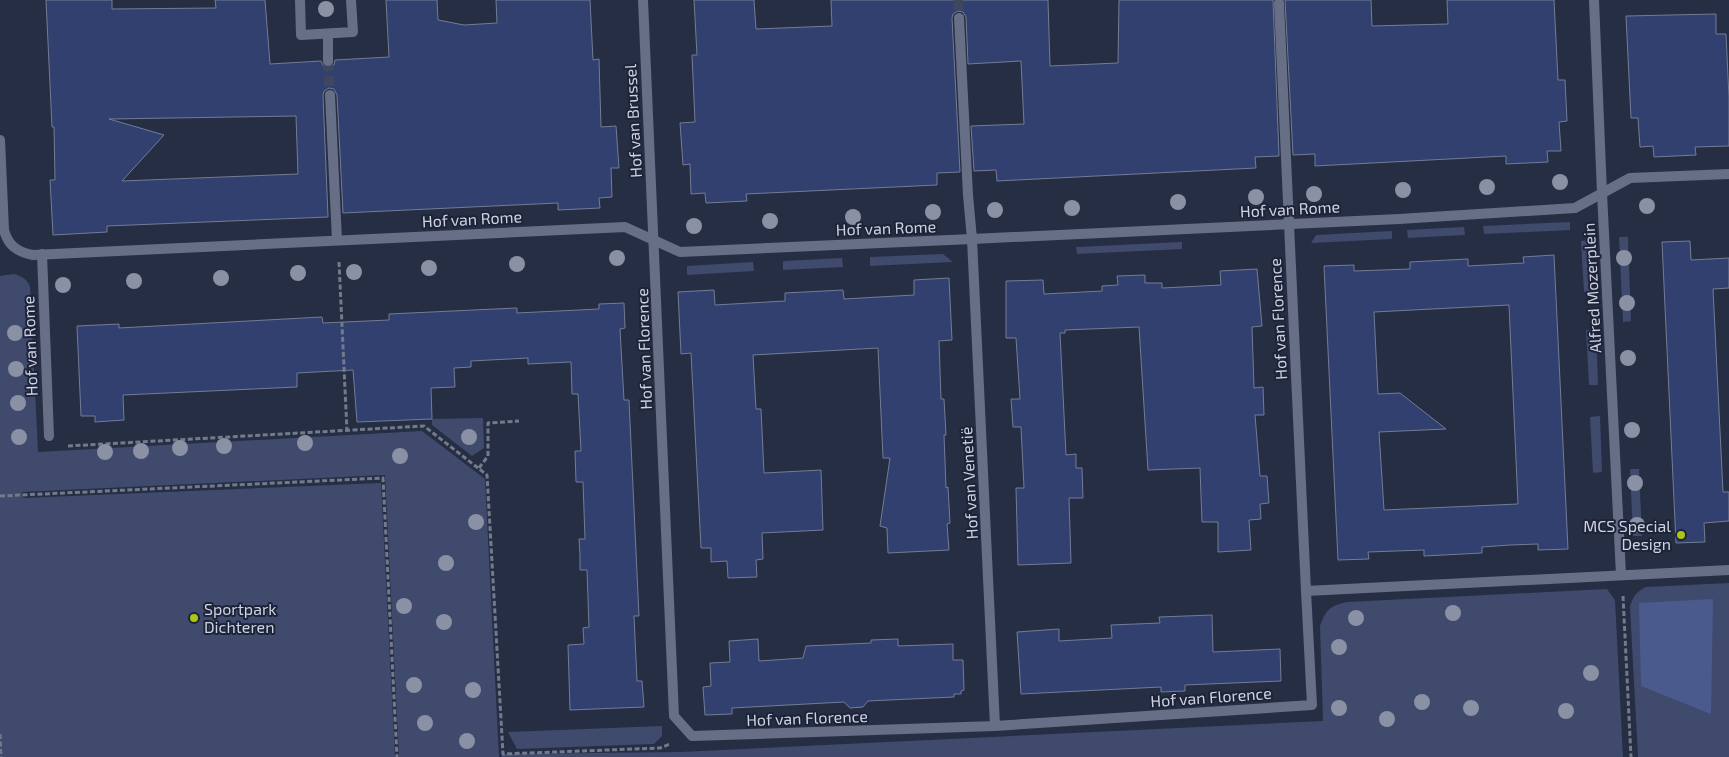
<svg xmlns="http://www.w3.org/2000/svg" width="1729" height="757" font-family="'Exo 2',sans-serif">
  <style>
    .green { fill: #3f4a6d }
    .forest { fill: #4a5a8c }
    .building { fill: #324070; stroke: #737c96; fill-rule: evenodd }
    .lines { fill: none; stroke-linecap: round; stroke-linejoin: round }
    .pedestrian-tunnel { stroke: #3f475c; stroke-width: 10; stroke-dasharray: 10 5; stroke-linecap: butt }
    .path { stroke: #737a8c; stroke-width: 3; stroke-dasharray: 5 2.5; stroke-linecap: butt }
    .pedestrian { stroke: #676f86; stroke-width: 10 }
    .minor { stroke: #676f86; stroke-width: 10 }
    .tertiary { stroke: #676f86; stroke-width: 10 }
    .tree { fill: #8a91a4 }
    .poi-dot { fill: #abc716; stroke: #1d2439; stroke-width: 2 }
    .labels { text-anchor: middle; stroke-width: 4; stroke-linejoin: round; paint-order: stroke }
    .street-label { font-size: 16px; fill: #ced3e1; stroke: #1d2439 }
    .poi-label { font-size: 16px; fill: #ced3e1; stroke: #1d2439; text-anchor: end }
  </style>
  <rect width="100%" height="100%" fill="#262e44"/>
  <path class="green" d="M 1570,222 L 1570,230 L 1484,234 L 1483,226 Z
    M 1464,227 L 1465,235 L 1408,238 L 1407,230 Z
    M 1392,231 L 1392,239 L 1311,243 L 1316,235 Z
    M 1619,237 L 1628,237 L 1631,321 L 1623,322 Z
    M 1591,240 L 1593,291 L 1584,292 L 1581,241 Z
    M 1182,242 L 1182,249 L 1077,254 L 1076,247 Z
    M 943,254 L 953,262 L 870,266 L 870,257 Z
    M 842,258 L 843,267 L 783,270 L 783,261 Z
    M 753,262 L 754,271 L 687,275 L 687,266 Z
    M 14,274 C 23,277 27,279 30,287 L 38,452 L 422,431 L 485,479 L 499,757 L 399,757 L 385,475 L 22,492 L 23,498 L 381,483 L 395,757 L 0,757 L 0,276 Z
    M 1586,330 L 1596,330 L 1598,385 L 1589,385 Z
    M 1600,416 L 1602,472 L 1593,473 L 1590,417 Z
    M 483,418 L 484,448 L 472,456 L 432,425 L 432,419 Z
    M 1630,469 L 1639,469 L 1642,536 L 1633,536 Z
    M 1729,583 L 1729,757 L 1638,757 L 1630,607 C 1633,596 1636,592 1646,587 Z
    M 1607,589 L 1615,600 L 1623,757 L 501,757 L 503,754 L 681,752 L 1323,721 L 1320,626 C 1326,610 1329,606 1347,602 Z
    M 662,726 L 662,736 L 654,744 L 517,749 L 508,732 Z"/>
  <path class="forest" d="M 1713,599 L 1711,714 L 1641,686 L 1639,603 Z"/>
  <path class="building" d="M 46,0 L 112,0 L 112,9 L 216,8 L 215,0 L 265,0 L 270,64 L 321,61 L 324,67 L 328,68 L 334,65 L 335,60 L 389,57 L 386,0 L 437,0 L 438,20 L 464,25 L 497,23 L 496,0 L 590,0 L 593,60 L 599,59 L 601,127 L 616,126 L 619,168 L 611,168 L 612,197 L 599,198 L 600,208 L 558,210 L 558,203 L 343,213 L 337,95 L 334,89 L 329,88 L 324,91 L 323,95 L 328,217 L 107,226 L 107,232 L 53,235 L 50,180 L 55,180 L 54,127 L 52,127 ZM 296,116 L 298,174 L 122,181 L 164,135 L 109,119 Z
    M 694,0 L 754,0 L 756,29 L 832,26 L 831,0 L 1048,0 L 1050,66 L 1118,63 L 1119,0 L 1273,0 L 1279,156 L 1255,157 L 1256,168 L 997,181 L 996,170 L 974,171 L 971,126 L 1024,124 L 1021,61 L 968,64 L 966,17 L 963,12 L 958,11 L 953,14 L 952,18 L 960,172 L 937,173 L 937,185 L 746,194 L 747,201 L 706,203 L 705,193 L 691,194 L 690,164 L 683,165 L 680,123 L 695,122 L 692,55 L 697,55 Z
    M 1285,0 L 1371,0 L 1372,26 L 1448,24 L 1447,0 L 1554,0 L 1558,80 L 1565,80 L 1567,121 L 1559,122 L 1561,151 L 1547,151 L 1548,162 L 1506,164 L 1506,156 L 1315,166 L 1315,154 L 1293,155 Z
    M 1716,14 L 1716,34 L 1726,34 L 1729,98 L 1729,146 L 1695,147 L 1696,155 L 1654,157 L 1653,146 L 1640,147 L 1638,118 L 1631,118 L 1626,16 Z
    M 1690,241 L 1691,260 L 1729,258 L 1729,288 L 1713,289 L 1723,492 L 1729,492 L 1729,521 L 1704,523 L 1705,542 L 1676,543 L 1662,242 Z
    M 1554,255 L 1568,549 L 1538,550 L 1538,544 L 1510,545 L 1482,547 L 1482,553 L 1424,556 L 1424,550 L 1368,552 L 1369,559 L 1338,560 L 1324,266 L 1354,265 L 1354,271 L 1410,269 L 1410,262 L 1468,259 L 1468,266 L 1524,263 L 1523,257 ZM 1509,305 L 1518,504 L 1384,510 L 1379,432 L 1446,429 L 1400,393 L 1378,394 L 1374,312 Z
    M 1257,269 L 1262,326 L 1252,327 L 1254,388 L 1263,387 L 1264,415 L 1255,415 L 1260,476 L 1267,476 L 1269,503 L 1260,504 L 1261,519 L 1249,520 L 1251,550 L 1218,552 L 1218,522 L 1202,522 L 1200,468 L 1148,470 L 1139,327 L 1065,330 L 1065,333 L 1060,333 L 1066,455 L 1076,454 L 1076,468 L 1082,468 L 1083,498 L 1069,498 L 1071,563 L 1018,565 L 1016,488 L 1024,488 L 1021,427 L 1013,427 L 1011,399 L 1020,399 L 1016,338 L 1006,338 L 1006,281 L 1043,280 L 1044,294 L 1102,291 L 1102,286 L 1118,285 L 1117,276 L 1145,275 L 1145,283 L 1162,283 L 1162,288 L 1221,285 L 1220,271 Z
    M 949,278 L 952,340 L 939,341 L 941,399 L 944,399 L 946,435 L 944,435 L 945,461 L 946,488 L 948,487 L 950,523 L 947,524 L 949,550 L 888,553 L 887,528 L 880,526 L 890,458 L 883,458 L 878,348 L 753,355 L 756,409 L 761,409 L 764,473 L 821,470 L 823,530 L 762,533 L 763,559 L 756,560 L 757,577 L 728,578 L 727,561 L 711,562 L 711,548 L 701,548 L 691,353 L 681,354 L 678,292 L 714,290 L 715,305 L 785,301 L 785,293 L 843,290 L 844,299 L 914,295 L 914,280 Z
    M 624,303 L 625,328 L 620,329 L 624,400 L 629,400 L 631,444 L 639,616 L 634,616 L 637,681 L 642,681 L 644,707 L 570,710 L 568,645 L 584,644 L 583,628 L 589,627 L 587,570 L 580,570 L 580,555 L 579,539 L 585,539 L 583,482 L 576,482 L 575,451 L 581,451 L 578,394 L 572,394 L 571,362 L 528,364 L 528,358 L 471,361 L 471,367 L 454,368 L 455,387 L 431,388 L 432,419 L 357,422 L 353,370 L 297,373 L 297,387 L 123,395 L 124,420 L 95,422 L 95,416 L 81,416 L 77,326 L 119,324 L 119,328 L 322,317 L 323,323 L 389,320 L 389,314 L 495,309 L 517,308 L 517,313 L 599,309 L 599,304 Z
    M 1212,615 L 1213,652 L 1280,649 L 1281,681 L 1185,685 L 1185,691 L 1161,692 L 1161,687 L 1021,694 L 1017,632 L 1059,629 L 1059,641 L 1112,638 L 1111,625 L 1160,623 L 1159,617 Z
    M 758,639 L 759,661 L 803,658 L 806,646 L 871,643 L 871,640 L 898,639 L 898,646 L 953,644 L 953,660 L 963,660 L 964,690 L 961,691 L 961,694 L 954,694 L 954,697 L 868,701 L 863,707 L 850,708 L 844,702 L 732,708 L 732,714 L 705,715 L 703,687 L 711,686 L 710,663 L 730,662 L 729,641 Z"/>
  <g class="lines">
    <path class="pedestrian-tunnel" d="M 958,0 L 959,18
      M 328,61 L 330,95"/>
    <path class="path" d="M 339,262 L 347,431
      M 68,446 L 424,426 L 487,475 L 503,754 L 660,748 L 670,744
      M 479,468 L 488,456 L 488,423 L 519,421
      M 0,496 L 383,478 L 397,757
      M 1623,596 L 1631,757
      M 0,734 L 1,757"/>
    <path class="pedestrian" d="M 1279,3 L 1289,224
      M 959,18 L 968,195 L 972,239
      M 328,34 L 328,61
      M 330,95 L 337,240"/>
    <path class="minor" d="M 300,0 L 301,35 L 353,32 L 351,0
      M 643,0 L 674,716 L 692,736 L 995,726 L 1312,705 L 1306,591 L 1729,570
      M 1594,0 L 1602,193 L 1621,575
      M 1289,224 L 1306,591
      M 972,239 L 995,726
      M 42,254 L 49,436"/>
    <path class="tertiary" d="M 0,140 L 4,230 C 8,246 18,252 33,255 L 625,227 L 680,252 L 972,239 L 1399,219 L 1575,208 L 1630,178 L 1729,174"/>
  </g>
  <g class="tree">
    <circle cx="326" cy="9" r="8"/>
    <circle cx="1560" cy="182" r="8"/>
    <circle cx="1487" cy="187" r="8"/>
    <circle cx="1403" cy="190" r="8"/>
    <circle cx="1314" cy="194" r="8"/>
    <circle cx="1256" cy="197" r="8"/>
    <circle cx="1178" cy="202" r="8"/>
    <circle cx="1647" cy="206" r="8"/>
    <circle cx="1072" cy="208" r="8"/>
    <circle cx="995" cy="210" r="8"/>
    <circle cx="933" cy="212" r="8"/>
    <circle cx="853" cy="217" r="8"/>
    <circle cx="770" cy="221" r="8"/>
    <circle cx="694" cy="226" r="8"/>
    <circle cx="617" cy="258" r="8"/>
    <circle cx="1624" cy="258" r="8"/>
    <circle cx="517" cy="264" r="8"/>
    <circle cx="429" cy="268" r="8"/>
    <circle cx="354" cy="272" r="8"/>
    <circle cx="298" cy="273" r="8"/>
    <circle cx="221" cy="278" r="8"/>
    <circle cx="134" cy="281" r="8"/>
    <circle cx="63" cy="285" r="8"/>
    <circle cx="1627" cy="303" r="8"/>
    <circle cx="15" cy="333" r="8"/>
    <circle cx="1628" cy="358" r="8"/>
    <circle cx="16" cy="369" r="8"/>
    <circle cx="18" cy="403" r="8"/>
    <circle cx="1632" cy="430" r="8"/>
    <circle cx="19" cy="437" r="8"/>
    <circle cx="469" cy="437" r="8"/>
    <circle cx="305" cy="443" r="8"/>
    <circle cx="224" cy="446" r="8"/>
    <circle cx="180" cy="448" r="8"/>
    <circle cx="141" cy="451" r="8"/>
    <circle cx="105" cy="452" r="8"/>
    <circle cx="400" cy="456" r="8"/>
    <circle cx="1635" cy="483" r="8"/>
    <circle cx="476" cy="522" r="8"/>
    <circle cx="1637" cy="525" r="8"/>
    <circle cx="446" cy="563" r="8"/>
    <circle cx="404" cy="606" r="8"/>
    <circle cx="1453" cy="613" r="8"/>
    <circle cx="1356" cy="618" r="8"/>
    <circle cx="444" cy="622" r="8"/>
    <circle cx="1339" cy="647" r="8"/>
    <circle cx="1591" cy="673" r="8"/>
    <circle cx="414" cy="685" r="8"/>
    <circle cx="473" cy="690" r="8"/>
    <circle cx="1422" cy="702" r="8"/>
    <circle cx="1339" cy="708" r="8"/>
    <circle cx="1471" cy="708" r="8"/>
    <circle cx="1566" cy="711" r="8"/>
    <circle cx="1387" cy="719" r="8"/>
    <circle cx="425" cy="723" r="8"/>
    <circle cx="467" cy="741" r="8"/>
  </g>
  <g class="poi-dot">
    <circle cx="1681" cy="535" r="5"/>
    <circle cx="194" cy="618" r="5"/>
  </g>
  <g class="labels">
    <g class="street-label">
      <text transform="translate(633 121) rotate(-93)" y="6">Hof van Brussel</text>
      <text transform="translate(1290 209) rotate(-3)" y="6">Hof van Rome</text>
      <text transform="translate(472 219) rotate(-3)" y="6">Hof van Rome</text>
      <text transform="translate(886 228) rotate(-2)" y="6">Hof van Rome</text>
      <text transform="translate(1592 288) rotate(-93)" y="6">Alfred Mozerplein</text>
      <text transform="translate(1278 319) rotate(-93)" y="6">Hof van Florence</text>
      <text transform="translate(30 346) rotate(-92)" y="6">Hof van Rome</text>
      <text transform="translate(644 349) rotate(-92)" y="6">Hof van Florence</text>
      <text transform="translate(969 483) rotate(-93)" y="6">Hof van Venetië</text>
      <text transform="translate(1211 697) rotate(-4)" y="6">Hof van Florence</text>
      <text transform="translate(807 718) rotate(-2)" y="6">Hof van Florence</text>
    </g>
    <g class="poi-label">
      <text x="1671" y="532">MCS Special<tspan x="1671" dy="18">Design</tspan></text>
      <text x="204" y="615" text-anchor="start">Sportpark<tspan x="204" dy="18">Dichteren</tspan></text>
    </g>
  </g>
</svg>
